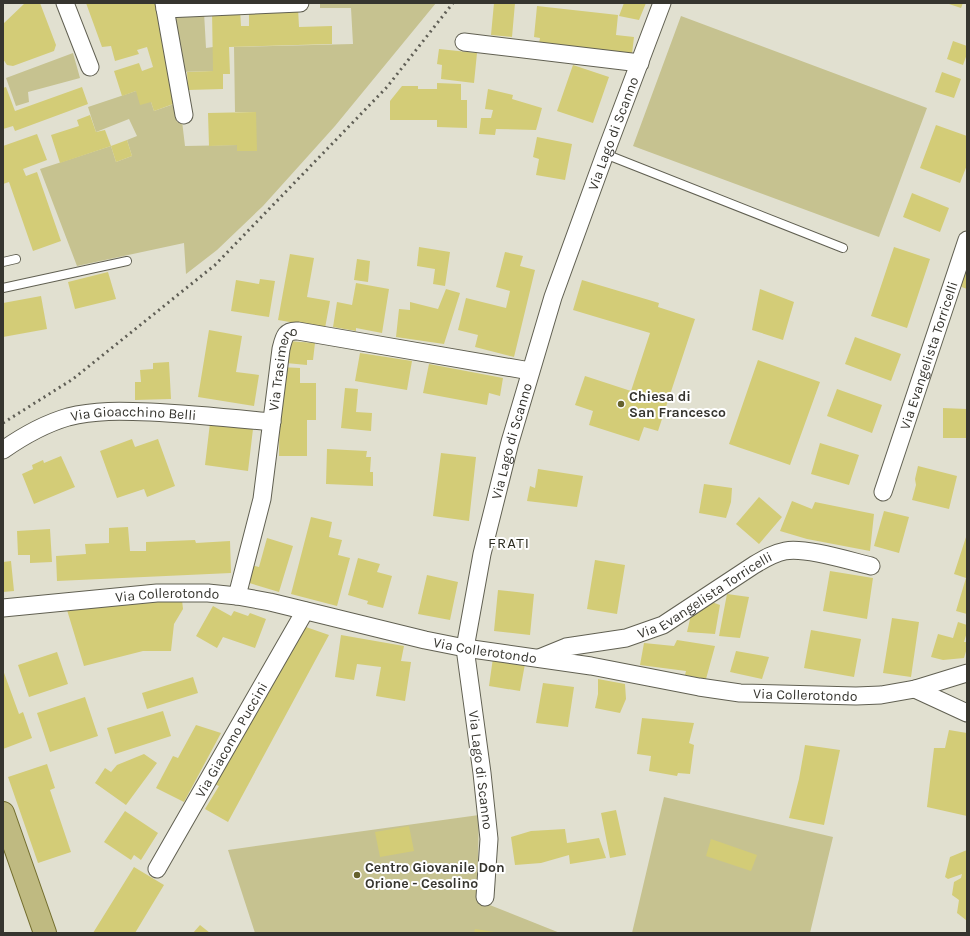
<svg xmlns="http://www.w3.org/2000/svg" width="970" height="936" font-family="Karla,sans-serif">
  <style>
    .green { fill: #c6c290 }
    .building { fill: #d3cc77 }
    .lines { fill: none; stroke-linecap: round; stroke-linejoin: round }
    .service-casing { stroke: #616052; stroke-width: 10 }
    .minor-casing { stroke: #616052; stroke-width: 19 }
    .primary-casing { stroke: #736e2e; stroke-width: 24 }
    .service { stroke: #fff; stroke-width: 8 }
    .minor { stroke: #fff; stroke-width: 17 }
    .primary { stroke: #bfba81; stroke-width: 22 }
    .rail { stroke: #5f5e55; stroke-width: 3; stroke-dasharray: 2 4; stroke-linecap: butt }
    .poi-dot { fill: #65612d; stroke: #fff; stroke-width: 1.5 }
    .labels { text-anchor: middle; stroke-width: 4; stroke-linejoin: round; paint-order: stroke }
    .street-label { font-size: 14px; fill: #36352f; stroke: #fff }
    .poi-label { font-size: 14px; font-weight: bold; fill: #36352f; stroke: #fff; text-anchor: start }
    .neighbourhood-label { font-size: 15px; letter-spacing: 1px; fill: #2c2c20; stroke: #fff }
  </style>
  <rect width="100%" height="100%" fill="#e1e0d0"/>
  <path class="green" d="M 320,3 L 436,3 L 335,126 L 263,206 L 217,250 L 186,274 L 184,243 L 77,266 L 40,169 L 111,146 L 116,162 L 132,156 L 127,140 L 137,136 L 129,119 L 96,132 L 88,107 L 136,91 L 151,102 L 154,111 L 174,104 L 177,122 L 182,121 L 185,146 L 237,145 L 237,151 L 256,151 L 256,112 L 235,112 L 234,47 L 353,44 L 351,8 L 320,8 Z
    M 170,12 L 204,12 L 206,48 L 213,47 L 213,71 L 179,72 Z
    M 681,16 L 927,108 L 879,237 L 633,146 Z
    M 73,53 L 80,78 L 28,92 L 29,102 L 16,106 L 6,78 Z
    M 664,797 L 833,837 L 810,933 L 632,933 Z
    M 479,815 L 477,900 L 560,933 L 255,933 L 228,850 Z"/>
  <path class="building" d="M 25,3 L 40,3 L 56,45 L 54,51 L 13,66 L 7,65 L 3,59 L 3,24 Z
    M 86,3 L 156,3 L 176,103 L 154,111 L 151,102 L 140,105 L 136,91 L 122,96 L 114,71 L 139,63 L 142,71 L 153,67 L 147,47 L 137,50 L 139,54 L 115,61 L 111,46 L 102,47 Z
    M 494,3 L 515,3 L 512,37 L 491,35 Z
    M 624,3 L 646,3 L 639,20 L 619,16 Z
    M 946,3 L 963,3 L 961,8 Z
    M 537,6 L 618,15 L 616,35 L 634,37 L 632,54 L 539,43 L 540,38 L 534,37 Z
    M 298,8 L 299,27 L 332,26 L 332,44 L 229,47 L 230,74 L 223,74 L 223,89 L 188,90 L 187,72 L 213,71 L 212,10 L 240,9 L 241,26 L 249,26 L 249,10 Z
    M 953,41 L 967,46 L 967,54 L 963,65 L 947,59 Z
    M 439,49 L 477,53 L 474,83 L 441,79 L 442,65 L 437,64 Z
    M 573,65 L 609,77 L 593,123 L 557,111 Z
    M 942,72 L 961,79 L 954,98 L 935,92 Z
    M 437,83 L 461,84 L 461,100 L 467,100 L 467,128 L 437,127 L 437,120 L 390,120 L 390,101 L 402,86 L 418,86 L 418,89 L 437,89 Z
    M 6,87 L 15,111 L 82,87 L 88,104 L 15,131 L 13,126 L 3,129 L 3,88 Z
    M 488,89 L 513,95 L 512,99 L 542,108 L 536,130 L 496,129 L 495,135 L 479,134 L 481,118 L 491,118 L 493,110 L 485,109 Z
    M 256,112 L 257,151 L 237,151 L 237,145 L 209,146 L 208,113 Z
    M 90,115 L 96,132 L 105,130 L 111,146 L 60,163 L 51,135 L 79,126 L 77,120 Z
    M 936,125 L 967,136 L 967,165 L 960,183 L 920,168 Z
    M 37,134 L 47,160 L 23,169 L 26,176 L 37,172 L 61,241 L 33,251 L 9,182 L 3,184 L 3,146 Z
    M 537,137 L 572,144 L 565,180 L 536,175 L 539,159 L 533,157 Z
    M 127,140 L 132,156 L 116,162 L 111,146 Z
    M 912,193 L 949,208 L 940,232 L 903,217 Z
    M 419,247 L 450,252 L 445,286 L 433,284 L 435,269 L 417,266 Z
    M 894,247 L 930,259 L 907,328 L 871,316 Z
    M 505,252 L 523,256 L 520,266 L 535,270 L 514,357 L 475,347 L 478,335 L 458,330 L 466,298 L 506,308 L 510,291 L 496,287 Z
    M 290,254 L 314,258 L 307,297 L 330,301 L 325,328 L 278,320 Z
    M 357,259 L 370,261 L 368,282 L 354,280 Z
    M 967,264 L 967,289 L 959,286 Z
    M 108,272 L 116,299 L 75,309 L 68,282 Z
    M 260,279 L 275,281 L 269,317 L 231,311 L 236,280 L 259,284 Z
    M 582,280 L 659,303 L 658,307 L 695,319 L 658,431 L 644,427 L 639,441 L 589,425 L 593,411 L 575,405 L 585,376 L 631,391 L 650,333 L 573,310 Z
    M 356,283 L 389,289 L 382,333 L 356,328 L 356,331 L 333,327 L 337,302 L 352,305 Z
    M 446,289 L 460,293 L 444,344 L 396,337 L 399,309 L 410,310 L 410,302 L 438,309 Z
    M 760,289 L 794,302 L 783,340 L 752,330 Z
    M 41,296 L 47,329 L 3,337 L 3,303 Z
    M 209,330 L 242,336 L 236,372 L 259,375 L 254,406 L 198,397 Z
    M 855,337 L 901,354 L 891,381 L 845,364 Z
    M 288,341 L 315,343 L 313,360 L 307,360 L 307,365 L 286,363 Z
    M 360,353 L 412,361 L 407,390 L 355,381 Z
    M 758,360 L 820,382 L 790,465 L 729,444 Z
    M 169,362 L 171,399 L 135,400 L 135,382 L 141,382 L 140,370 L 153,369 L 153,363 Z
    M 429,364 L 503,378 L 500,396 L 489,393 L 487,405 L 423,393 Z
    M 280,367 L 300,368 L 300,383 L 316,383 L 316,420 L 307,420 L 307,456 L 279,456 Z
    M 345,388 L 358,389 L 356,412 L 372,413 L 371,431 L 341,428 Z
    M 837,389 L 882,405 L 872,433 L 827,416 Z
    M 943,408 L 967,409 L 967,438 L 943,438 Z
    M 210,423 L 253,429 L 248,471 L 205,465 Z
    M 132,439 L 135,447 L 158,439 L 175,486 L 147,497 L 144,489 L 117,498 L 100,451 Z
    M 820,443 L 859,455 L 849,485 L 811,474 Z
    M 327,449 L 367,451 L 366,457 L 371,457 L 370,472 L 373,472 L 373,486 L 326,484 Z
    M 441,453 L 476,457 L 469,521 L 433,516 Z
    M 61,456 L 75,487 L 34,504 L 22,474 L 33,469 L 32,465 L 43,460 L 44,463 Z
    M 918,466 L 957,476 L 949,509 L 912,500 L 916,485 L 915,479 Z
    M 538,469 L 583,476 L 577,507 L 527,501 L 530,486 L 535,488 Z
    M 704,484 L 732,488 L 731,502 L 726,518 L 699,513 Z
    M 759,497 L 782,517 L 759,544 L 736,524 Z
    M 792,501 L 812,509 L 815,502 L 874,514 L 870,551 L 807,539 L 780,531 Z
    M 884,511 L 909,517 L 899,553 L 874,546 Z
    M 311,517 L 332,522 L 329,537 L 342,540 L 338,555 L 350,558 L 337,606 L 291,594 Z
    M 128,527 L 130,551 L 146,551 L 146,542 L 195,540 L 196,543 L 230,541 L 231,573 L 57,581 L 56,556 L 86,554 L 85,544 L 109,543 L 109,528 Z
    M 50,529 L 52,562 L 30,563 L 30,555 L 18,555 L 17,531 Z
    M 967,534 L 967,614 L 956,611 L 966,578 L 954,574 Z
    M 267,538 L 293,546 L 279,592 L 246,582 L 251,565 L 259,567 Z
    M 358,558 L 380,564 L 377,572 L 392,576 L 383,608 L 367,604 L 368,601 L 348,595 Z
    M 595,560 L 625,565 L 617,614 L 587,609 Z
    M 11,561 L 14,591 L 3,592 L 3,562 Z
    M 830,571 L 873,578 L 867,619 L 823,611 Z
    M 427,575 L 458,582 L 450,620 L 418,614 Z
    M 498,590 L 534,594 L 530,635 L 494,631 Z
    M 727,594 L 749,597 L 740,638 L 719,636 Z
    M 182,600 L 183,609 L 174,624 L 171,651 L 143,651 L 84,666 L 67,610 Z
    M 709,601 L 720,605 L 715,634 L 687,632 L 691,615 Z
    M 213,606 L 231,616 L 234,611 L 248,616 L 250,613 L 266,619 L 255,648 L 223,637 L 217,648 L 196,636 Z
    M 892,618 L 919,622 L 911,677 L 883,673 Z
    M 958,622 L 967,625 L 967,632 L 964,642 L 967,642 L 967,648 L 964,658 L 943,660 L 931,657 L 938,634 L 953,638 Z
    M 303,626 L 329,635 L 228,822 L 205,809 L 219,786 L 212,783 Z
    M 811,630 L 861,639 L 854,677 L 804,668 Z
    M 341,635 L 404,646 L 401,661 L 411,662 L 405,701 L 376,696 L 381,667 L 357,664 L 354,680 L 335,677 Z
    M 677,640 L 715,646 L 706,679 L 685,675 L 686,671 L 640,665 L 644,643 L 674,646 Z
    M 736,651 L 769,657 L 762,679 L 730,672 Z
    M 57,652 L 68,684 L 29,697 L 18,665 Z
    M 493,658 L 525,664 L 520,691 L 489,686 Z
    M 3,670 L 19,714 L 23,712 L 32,738 L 3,749 Z
    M 193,677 L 198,693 L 147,709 L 142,693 Z
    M 598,679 L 625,684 L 626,699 L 620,713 L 595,708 L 598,694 Z
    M 543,683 L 574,687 L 568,727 L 536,723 Z
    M 85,697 L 98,736 L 50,752 L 37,713 Z
    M 163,711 L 171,736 L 115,754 L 107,728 Z
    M 642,718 L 694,723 L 689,743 L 694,745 L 690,774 L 678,773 L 677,776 L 649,771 L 651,756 L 637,754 Z
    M 196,725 L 221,733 L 184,802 L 156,788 L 173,756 L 178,758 Z
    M 949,730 L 967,733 L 967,816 L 927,807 L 934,748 L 945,748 Z
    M 805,745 L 840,750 L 824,825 L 789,818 L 799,779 Z
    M 144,754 L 157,763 L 126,805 L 95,783 L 105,768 L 111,772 L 117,765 Z
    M 47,764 L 55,788 L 50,790 L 71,852 L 38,863 L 8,777 Z
    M 616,810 L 626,855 L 610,858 L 601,813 Z
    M 125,811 L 158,833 L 141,860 L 134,855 L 131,860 L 104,842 Z
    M 409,826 L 414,851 L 380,857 L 375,832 Z
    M 565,829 L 567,843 L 599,838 L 606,858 L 570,864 L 569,855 L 541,863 L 515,865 L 511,837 L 531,831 Z
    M 711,839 L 757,855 L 751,871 L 706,856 Z
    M 967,850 L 967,919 L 966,920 L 957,913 L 959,900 L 952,895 L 954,882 L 961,878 L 962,874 L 948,879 L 945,877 L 950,857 Z
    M 134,867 L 164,885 L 135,933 L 93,933 Z
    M 200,925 L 210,933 L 193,933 Z
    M 475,929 L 495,932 L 495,933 L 474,933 Z"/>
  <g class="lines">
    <defs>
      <path id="service" d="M 605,154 L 843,248
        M 3,262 L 16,259
        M 3,288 L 127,261"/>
      <g id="minor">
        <path d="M 65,3 L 90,67"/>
        <path d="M 164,3 L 184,115"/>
        <path d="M 165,9 L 300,3"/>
        <path d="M 464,42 L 640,63"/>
        <path id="s1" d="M 3,450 C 23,436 44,424 68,417 C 95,410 122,411 150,412 C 191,414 231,418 272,422"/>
        <path id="s2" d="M 883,492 L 967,240"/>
        <path id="s3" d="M 237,596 L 262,499 L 281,349 C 284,337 285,330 298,331 L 530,371"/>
        <path id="s4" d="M 3,608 L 157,593 L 208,593 L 237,596 L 270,602 L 425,640 L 465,648 L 591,666 L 699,687 L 740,693 L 856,696 L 881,695 L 915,689 L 967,673"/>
        <path id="s5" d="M 539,658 L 566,647 L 626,638 L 663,625 L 754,565 C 764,559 774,553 785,551 C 805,547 850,561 871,566"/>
        <path d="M 915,689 L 967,713"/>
        <path id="s6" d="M 157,869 L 305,611"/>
        <path id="s7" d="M 485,897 L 489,839 L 482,773 L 465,648 L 482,554 L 510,442 L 553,297 L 605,154 L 662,3"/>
      </g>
      <path id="primary" d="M 3,813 L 45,933"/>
    </defs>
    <use href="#service" class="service-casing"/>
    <use href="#minor" class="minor-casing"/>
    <use href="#primary" class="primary-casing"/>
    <use href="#service" class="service"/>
    <use href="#minor" class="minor"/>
    <use href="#primary" class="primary"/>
    <path class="rail" d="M 3,423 L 73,379 L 215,265 L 387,87 L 453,3"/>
  </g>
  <g class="poi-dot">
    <circle cx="621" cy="404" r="4"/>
    <circle cx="357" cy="875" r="4"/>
  </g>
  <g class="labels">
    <g class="street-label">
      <text dy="5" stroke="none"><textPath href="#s7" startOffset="787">Via Lago di Scanno</textPath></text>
      <text dy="5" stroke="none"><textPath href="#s2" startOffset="144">Via Evangelista Torricelli</textPath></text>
      <text dy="5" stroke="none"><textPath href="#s3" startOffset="234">Via Trasimeno</textPath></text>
      <text dy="5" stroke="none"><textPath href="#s1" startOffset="139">Via Gioacchino Belli</textPath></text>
      <text dy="5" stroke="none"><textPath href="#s7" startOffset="463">Via Lago di Scanno</textPath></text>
      <text dy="5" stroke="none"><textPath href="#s5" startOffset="180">Via Evangelista Torricelli</textPath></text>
      <text dy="5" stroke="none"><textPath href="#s4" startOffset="165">Via Collerotondo</textPath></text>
      <text dy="5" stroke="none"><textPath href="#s4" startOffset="489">Via Collerotondo</textPath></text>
      <text dy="5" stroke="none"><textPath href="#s4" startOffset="813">Via Collerotondo</textPath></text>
      <text dy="5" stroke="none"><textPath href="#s6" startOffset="149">Via Giacomo Puccini</textPath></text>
      <text transform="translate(481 770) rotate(83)" y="5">Via Lago di Scanno</text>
    </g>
    <g class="poi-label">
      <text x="629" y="401">Chiesa di<tspan x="629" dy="16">San Francesco</tspan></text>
      <text x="365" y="872">Centro Giovanile Don<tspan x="365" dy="16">Orione - Cesolino</tspan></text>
    </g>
    <g class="neighbourhood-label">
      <text x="509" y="548">FRATI</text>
    </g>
  </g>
  <rect width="970" height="936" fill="none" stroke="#36352f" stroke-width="8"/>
</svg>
